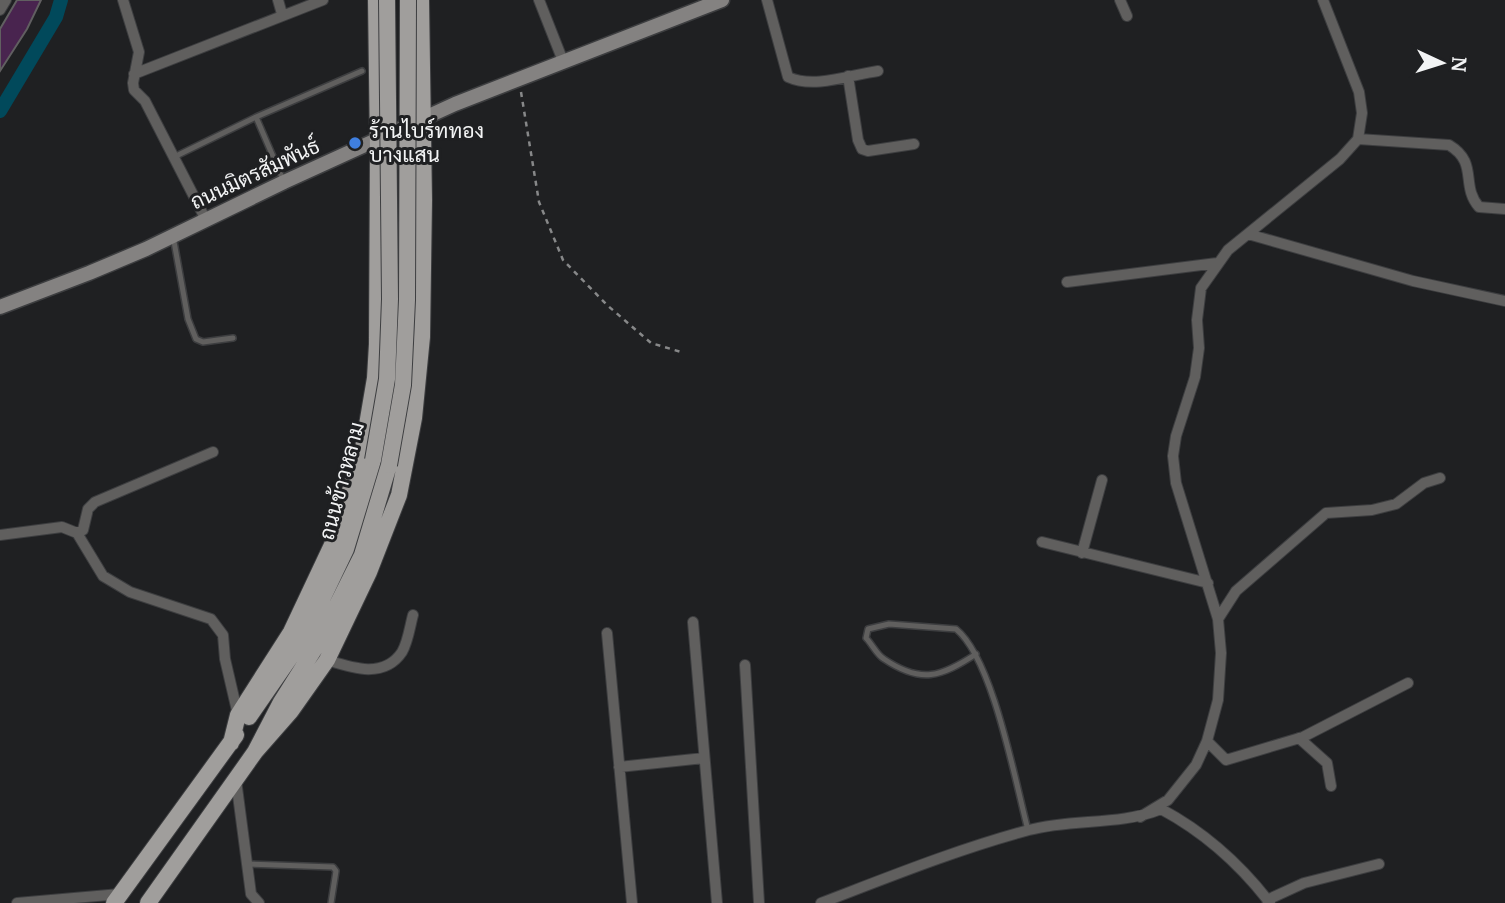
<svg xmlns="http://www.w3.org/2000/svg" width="1505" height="903" font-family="Merriweather,Sarabun,serif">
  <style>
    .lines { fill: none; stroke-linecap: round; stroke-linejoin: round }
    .canal { stroke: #01495b; stroke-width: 14 }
    .building { fill: #49244f; stroke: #615f61; stroke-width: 2 }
    .lane-casing { stroke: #3d3e40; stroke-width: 8 }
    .street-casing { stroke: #3d3e40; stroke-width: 12 }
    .secondary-casing { stroke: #3d3e40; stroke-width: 17 }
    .primary-casing { stroke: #3d3e40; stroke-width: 18 }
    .path { stroke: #878889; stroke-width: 2.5; stroke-dasharray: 5 5; stroke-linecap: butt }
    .lane { stroke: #605f5e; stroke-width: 5 }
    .street { stroke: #605f5e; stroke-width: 10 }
    .secondary { stroke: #848281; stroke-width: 14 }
    .primary { stroke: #a09e9c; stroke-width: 16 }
    .primary-bridge-casing { stroke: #3d3e40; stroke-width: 18; stroke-linecap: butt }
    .primary-bridge { stroke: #a09e9c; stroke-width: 16 }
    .shop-dot { fill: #3f7fe0; stroke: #1f2022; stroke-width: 2.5 }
    .labels { text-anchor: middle; stroke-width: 6; stroke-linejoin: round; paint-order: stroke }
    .poi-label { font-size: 21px; fill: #f3f4f5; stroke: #1f2022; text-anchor: start }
    .street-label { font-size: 21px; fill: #f3f4f5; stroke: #1f2022 }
  </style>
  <rect width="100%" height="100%" fill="#1f2022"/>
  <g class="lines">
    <path class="canal" d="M 0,111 L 56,17 L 61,0"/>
  </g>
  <path class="building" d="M 17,0 L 41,0 L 27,29 L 0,71 L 0,29 Z"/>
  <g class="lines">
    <defs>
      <path id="lane" d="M 256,117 L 284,182
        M 174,157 L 256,117 L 362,71
        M 173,236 L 188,319 L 196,339 L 203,342 L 233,338
        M 976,654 C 941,677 921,684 884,659 C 877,655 872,644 866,638 L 868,629 L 889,624 L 956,629 C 993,659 1015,781 1028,830
        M 246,864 L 333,867 L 336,871 L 331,903"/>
      <path id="street" d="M 123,0 L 139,52 L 133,83 L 134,90 L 145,101 L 206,220
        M 278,0 L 282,14
        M 539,0 L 563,61
        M 767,0 L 788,77 C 814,89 850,75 878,71
        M 1120,0 L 1127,16
        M 0,10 L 6,0
        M 134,74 L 323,0
        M 848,76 L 858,140 L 862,149 L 868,151 L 914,144
        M 1358,139 L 1449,145 C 1479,163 1460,185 1479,207 L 1505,209
        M 1248,234 L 1413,281 L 1505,301
        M 1067,282 L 1217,263
        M 77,533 L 83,530 L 88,509 L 95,502 L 213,452
        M 0,535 L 62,527 L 77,533 L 103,576 L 130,592 L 211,619 L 223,635 L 225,659 L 238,715
        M 1042,542 L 1208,583
        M 1082,553 L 1102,480
        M 1218,619 L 1236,591 L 1326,513 L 1372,510 L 1396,504 L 1424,483 L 1440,478
        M 693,622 L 717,903
        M 607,633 L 632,903
        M 327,660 C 352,668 384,679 402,652 C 408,642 410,626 413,615
        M 745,665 L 759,903
        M 1299,738 L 1327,763 L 1331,786
        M 1207,741 L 1226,760 L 1303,737 L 1408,683
        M 619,767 L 704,758
        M 236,780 L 251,894 L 259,903
        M 1140,817 L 1168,800 L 1196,765 L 1207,741 L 1218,700 L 1221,653 L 1218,619 L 1176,483 L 1173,456 L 1176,436 L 1195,377 L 1199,348 L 1197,320 L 1201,288 L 1228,250 L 1340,159 L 1358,139 L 1362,113 L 1359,92 L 1323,0
        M 1267,900 L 1304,883 L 1379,864
        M 17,903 L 120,894
        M 821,903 C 889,877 958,849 1029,830 C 1073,818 1119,826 1161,809 C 1204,832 1240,864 1270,903"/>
      <path id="secondary" d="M 0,307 L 89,273 L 146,249 L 284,182 L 455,104 L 722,0"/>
      <path id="primary" d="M 249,717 L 303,639 L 346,549 L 373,460
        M 231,743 L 238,715 L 291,632 L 332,545 L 362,454 L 375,378 L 377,344 L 378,150 L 376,0
        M 255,752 L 291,711 L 327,660 L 369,572 L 399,495 L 414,418 L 422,337 L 424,200 L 421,0
        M 114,903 L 236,735
        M 148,903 L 255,752 L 281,702 L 317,645 L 362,555 L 389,465"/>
    </defs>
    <use href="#lane" class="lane-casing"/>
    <use href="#street" class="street-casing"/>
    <use href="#secondary" class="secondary-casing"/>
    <use href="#primary" class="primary-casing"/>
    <path class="path" d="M 521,92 L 539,202 L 563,260 L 607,305 L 651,343 L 681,352"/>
    <use href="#lane" class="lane"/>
    <use href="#street" class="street"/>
    <use href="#secondary" class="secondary"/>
    <use href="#primary" class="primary"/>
    <defs>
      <path id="primary-bridge" d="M 373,460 L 387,379 L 390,299 L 387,0
        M 389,465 L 403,385 L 407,300 L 408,0"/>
    </defs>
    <use href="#primary-bridge" class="primary-bridge-casing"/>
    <use href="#primary-bridge" class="primary-bridge"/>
  </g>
  <circle class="shop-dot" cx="355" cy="143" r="7"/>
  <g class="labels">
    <g class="poi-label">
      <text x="369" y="138">ร้านไบร์ททอง<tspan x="369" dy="24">บางแสน</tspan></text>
    </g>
    <g class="street-label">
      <text transform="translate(255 174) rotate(-25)" y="7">ถนนมิตรสัมพันธ์</text>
      <text transform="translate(342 481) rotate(-75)" y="7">ถนนข้าวหลาม</text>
    </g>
  </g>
  <g transform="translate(1442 63) rotate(94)" stroke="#1f2022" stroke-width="5" paint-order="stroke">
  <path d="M0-5L12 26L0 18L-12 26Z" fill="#f3f4f5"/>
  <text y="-10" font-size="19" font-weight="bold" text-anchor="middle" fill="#f3f4f5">N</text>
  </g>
</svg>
